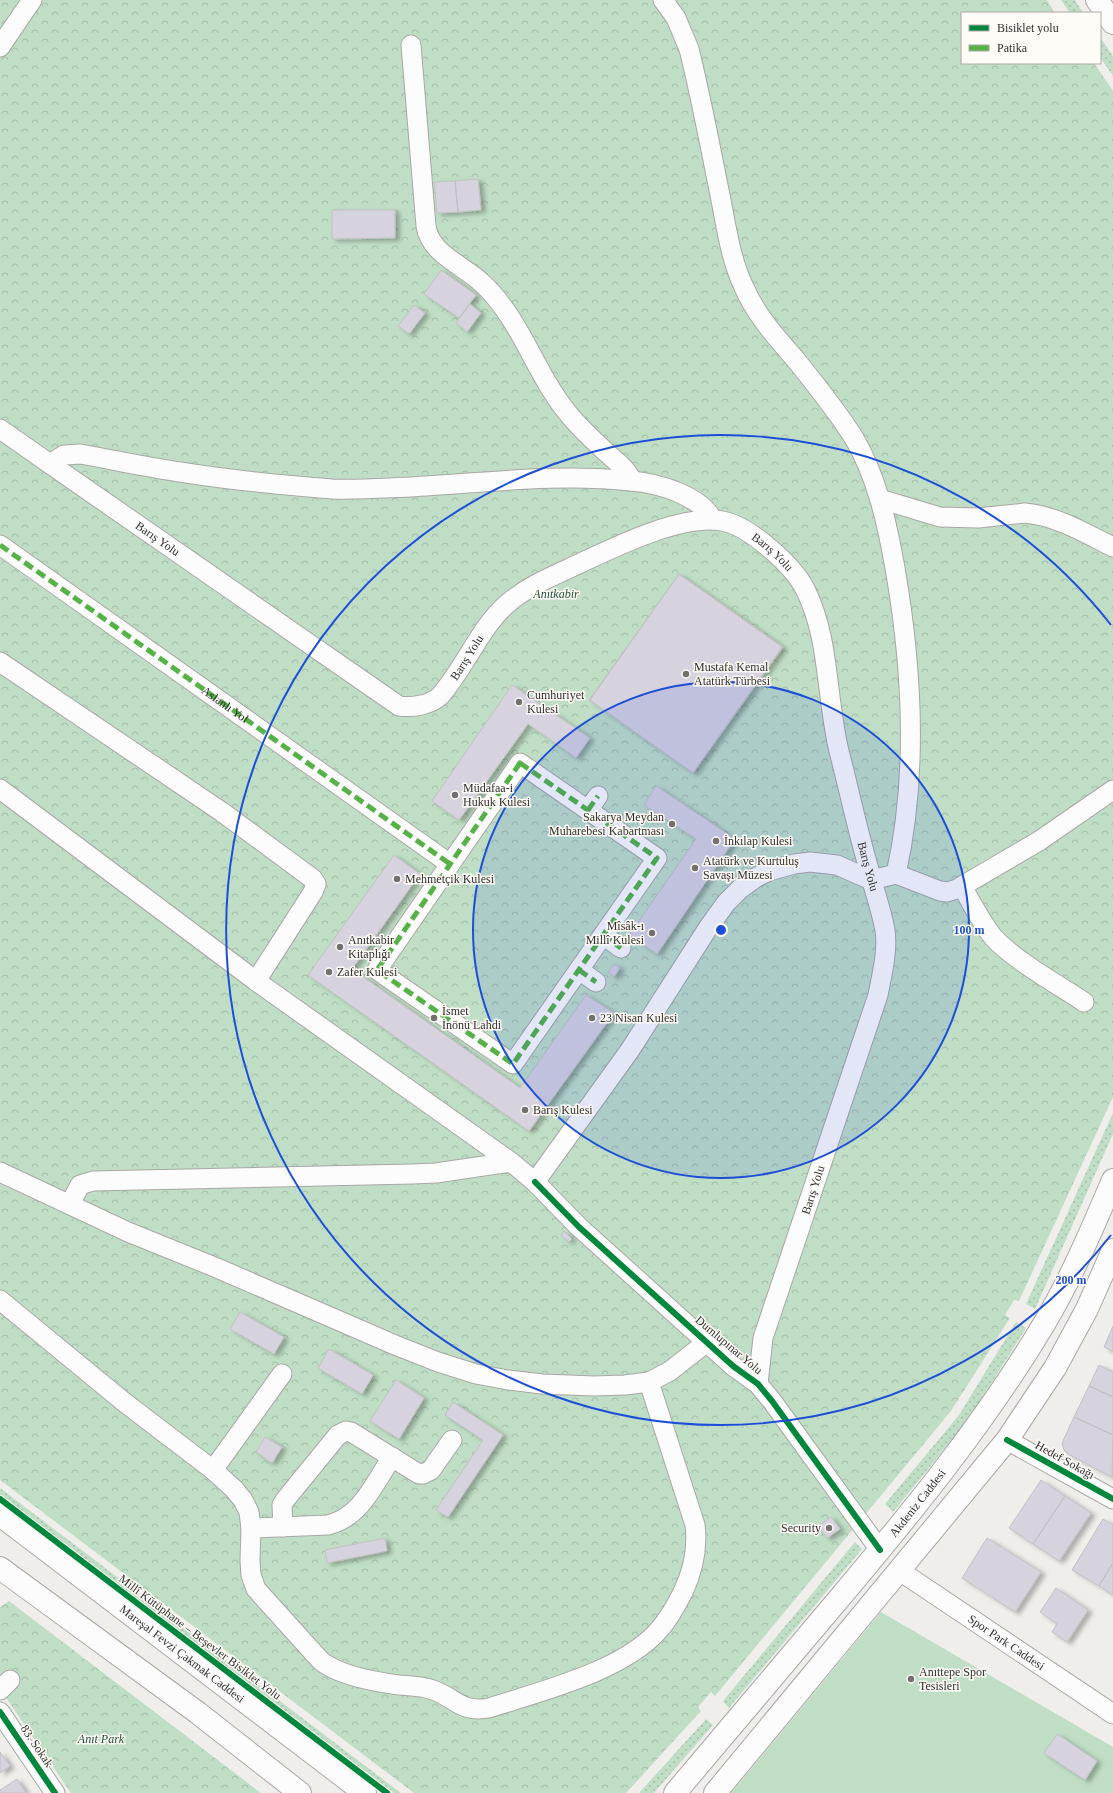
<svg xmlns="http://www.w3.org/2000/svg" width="1113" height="1793" font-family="Georgia,serif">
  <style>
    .grass { fill: url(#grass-dots) }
    .park { fill: url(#park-crowns) }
    .pitch { fill: #c0dec6 }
    .building { fill: #d6d3df; stroke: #c2c1c1; filter: url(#shadow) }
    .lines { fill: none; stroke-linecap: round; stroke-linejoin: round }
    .minor-casing { stroke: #a8a7a5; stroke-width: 21 }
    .major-casing { stroke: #a8a7a5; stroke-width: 24 }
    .minor { stroke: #fdfcfc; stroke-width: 19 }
    .major { stroke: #fdfcfc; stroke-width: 22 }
    .quiet { stroke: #56b246; stroke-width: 5; stroke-dasharray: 10 5; stroke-linecap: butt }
    .cycleway-casing { stroke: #fffbf7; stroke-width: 8 }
    .cycleway { stroke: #00873e; stroke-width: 6 }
    .ring { fill: none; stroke: #1d4ed8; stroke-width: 2 }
    .poi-dot { fill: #73716f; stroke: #fffbf7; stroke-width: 1.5 }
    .labels { text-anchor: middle; stroke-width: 3; stroke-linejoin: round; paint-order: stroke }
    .street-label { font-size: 12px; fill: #2f2e2c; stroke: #fffbf7 }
    .park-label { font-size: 12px; font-style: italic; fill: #1d4e2e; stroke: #fffbf7 }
    .poi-label { font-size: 12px; fill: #2f2e2c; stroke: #fffbf7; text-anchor: start }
    .centre { fill: #1d4ed8; stroke: #fffbf7; stroke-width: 2 }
    .ring-label { font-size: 12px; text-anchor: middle; font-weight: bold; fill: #1d4ed8; stroke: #fffbf7; stroke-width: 3; stroke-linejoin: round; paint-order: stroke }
  </style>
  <defs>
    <pattern id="grass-dots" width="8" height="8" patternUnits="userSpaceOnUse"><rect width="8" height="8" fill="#c0dec6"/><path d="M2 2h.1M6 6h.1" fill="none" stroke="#a5bfaa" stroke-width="1.8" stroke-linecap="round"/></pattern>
    <pattern id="park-crowns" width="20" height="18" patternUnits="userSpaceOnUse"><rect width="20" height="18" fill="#c0dec6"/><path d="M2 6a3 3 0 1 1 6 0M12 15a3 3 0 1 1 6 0" fill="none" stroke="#a5bfaa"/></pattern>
    <filter id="shadow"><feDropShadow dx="4.5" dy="2.5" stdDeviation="2" flood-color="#0004"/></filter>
  </defs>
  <rect width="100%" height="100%" fill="#f0eeeb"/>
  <path class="grass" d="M 1061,0 L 1075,0 L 1083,13 L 1070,13 Z
    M 1100,37 L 1113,56 L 1113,76 L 1100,57 Z
    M 1113,1113 L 1113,1134 L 1035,1309 L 1026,1304 Z
    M 1016,1322 L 1026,1328 L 968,1420 L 893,1512 L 885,1504 L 959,1415 Z
    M 0,1488 L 401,1793 L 394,1793 L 0,1496 Z
    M 855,1542 L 862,1549 L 729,1708 L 723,1701 Z
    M 706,1719 L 713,1725 L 654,1793 L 639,1793 Z"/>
  <path class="park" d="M 0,0 L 1047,0 L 1055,13 L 962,13 L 962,63 L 1094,63 L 1113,91 L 1113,1097 L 1019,1301 L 1014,1300 L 1005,1315 L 1010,1318 L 951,1411 L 715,1696 L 711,1692 L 698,1707 L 701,1711 L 626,1793 L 414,1793 L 0,1480 Z
    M 9,1601 L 261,1793 L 71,1793 L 0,1689 L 0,1607 Z"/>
  <path class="pitch" d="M 881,1612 L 1113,1747 L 1113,1793 L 731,1793 Z"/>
  <path class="building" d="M 478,179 L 481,210 L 458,212 L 455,181 Z
    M 455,181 L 458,212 L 437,213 L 434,182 Z
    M 332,210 L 395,210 L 395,238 L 332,239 Z
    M 441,270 L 476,295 L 459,318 L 424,294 Z
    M 470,304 L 481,313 L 467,332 L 456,323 Z
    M 414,305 L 425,313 L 409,334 L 398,326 Z
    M 679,574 L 782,647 L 693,773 L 590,700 Z
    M 679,574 L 783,647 L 693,773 L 589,700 Z
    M 512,685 L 590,738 L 576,758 L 528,724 L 459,820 L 432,801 Z
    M 656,786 L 735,839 L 657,954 L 629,935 L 696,839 L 644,805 Z
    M 394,855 L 420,874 L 352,969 L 520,1088 L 586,995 L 614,1013 L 529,1131 L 308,975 Z
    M 614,964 L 620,968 L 614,977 L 608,972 Z
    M 564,1231 L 572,1239 L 569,1242 L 561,1235 Z
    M 240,1312 L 284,1337 L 274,1354 L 230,1329 Z
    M 1113,1326 L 1113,1351 L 1104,1347 Z
    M 329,1349 L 373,1375 L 362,1394 L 318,1368 Z
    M 1099,1365 L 1113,1372 L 1113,1397 L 1089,1386 Z
    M 396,1380 L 424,1398 L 399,1439 L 370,1421 Z
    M 1089,1386 L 1113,1397 L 1113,1435 L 1074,1417 Z
    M 453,1402 L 503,1435 L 448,1517 L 436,1510 L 483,1440 L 445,1415 Z
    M 1074,1417 L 1113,1435 L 1112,1477 L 1068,1454 L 1064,1450 L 1062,1443 Z
    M 265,1437 L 282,1447 L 272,1463 L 256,1452 Z
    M 1041,1480 L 1065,1496 L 1033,1544 L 1009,1528 Z
    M 1065,1496 L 1091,1513 L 1059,1561 L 1033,1544 Z
    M 831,1517 L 840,1529 L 827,1538 L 818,1526 Z
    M 1103,1519 L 1113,1525 L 1113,1563 L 1099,1586 L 1072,1570 Z
    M 385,1538 L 387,1551 L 327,1563 L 325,1550 Z
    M 987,1538 L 1041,1572 L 1015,1612 L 962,1578 Z
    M 1113,1563 L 1113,1595 L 1099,1586 Z
    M 1056,1588 L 1088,1610 L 1067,1642 L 1052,1632 L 1057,1624 L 1040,1612 Z
    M 1057,1734 L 1097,1761 L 1085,1780 L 1044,1753 Z
    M 0,1752 L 10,1766 L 0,1773 Z
    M 17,1779 L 26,1793 L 0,1793 L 0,1790 Z"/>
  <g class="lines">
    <defs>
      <g id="minor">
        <path d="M 411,45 L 426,226 C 430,254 463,265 482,283 C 522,320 536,377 571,417 C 582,430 595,442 608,454 C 617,462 627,469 632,481"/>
        <path d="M 0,47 L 32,0"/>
        <path d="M 0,429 L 50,464 L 64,455 L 80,454 C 114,460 146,467 180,472 C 230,480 281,485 332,489 C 358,490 384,488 410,487 C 483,483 558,473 631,481 C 657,483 700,495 713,520"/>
        <path id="s1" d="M 50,464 L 399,706 C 413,708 430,705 440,696 C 464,669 481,626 507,604 C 525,588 550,577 572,567 C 611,549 679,514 722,521 C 748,525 793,565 805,589 C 830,638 826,698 839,751 C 849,790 857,828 868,866 C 873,887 881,908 885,930 C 888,951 882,974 878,995 L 763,1338 L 758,1384"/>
        <path d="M 880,499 L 940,517 L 978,518 L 1025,513 C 1057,516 1085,533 1113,547"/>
        <path d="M 0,545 L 450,864"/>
        <path d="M 0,662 L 222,812 L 313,879 L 316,884 L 313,892 L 256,981"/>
        <path d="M 520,763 L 657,858 L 513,1064 L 377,970 Z"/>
        <path d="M 0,789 L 256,981 L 511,1162 L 535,1182 L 579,1227 L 733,1366 L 758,1384 L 772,1401 L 880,1550"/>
        <path d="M 588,810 L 598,796"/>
        <path d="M 896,874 L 940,891 L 947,892 L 957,889 L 1039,841 L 1113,790"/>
        <path d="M 962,887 C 972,903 981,922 993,937 C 1014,960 1057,984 1084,1002"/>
        <path d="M 603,935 L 621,948"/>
        <path d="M 579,970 L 596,982"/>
        <path d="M 0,1172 L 128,1232 L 217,1268 L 395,1345 L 438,1362 L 476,1374 L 508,1380 L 542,1384 L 594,1386 L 625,1385 L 649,1382 L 670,1371 L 707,1342"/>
        <path d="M 535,1182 L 630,1050 L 708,928 L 726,903 L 740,889 L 755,878 L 769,871 L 794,864 L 810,862 L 837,865 L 871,880 L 896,874 C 918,776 912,666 895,568 C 887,523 877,477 854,438 C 837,411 816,385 796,360 C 776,337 755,314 743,285 C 730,257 726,225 720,195 C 710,146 701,97 689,49 L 676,18 L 663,0"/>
        <path d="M 70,1204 L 80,1185 L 93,1181 L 412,1174 L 436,1173 L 511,1162"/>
        <path d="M 0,1300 L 124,1402 L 213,1470 L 234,1489 L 243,1500 L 249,1512 L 251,1528 L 250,1561 L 251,1575 L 256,1589 L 321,1661 C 340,1676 376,1682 399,1685 C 410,1686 422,1686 433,1690 C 456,1698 460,1713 489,1708 C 541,1691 621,1672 658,1631 C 669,1619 676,1606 683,1592 C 693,1571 698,1549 695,1525 L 649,1382"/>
        <path d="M 1007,1440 L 1113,1499"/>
        <path d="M 213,1470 L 282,1374"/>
        <path d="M 283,1527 L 282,1505 L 285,1500 L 338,1435 L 346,1431 L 351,1432 L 419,1474 L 423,1474 L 431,1470 L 452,1440"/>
        <path d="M 251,1528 L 328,1525 C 361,1517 374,1484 392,1457"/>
        <path id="s2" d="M 900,1571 L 1113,1714"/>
        <path d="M 0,1690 L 10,1680"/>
        <path d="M 0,1712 L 55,1793"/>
      </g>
      <g id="major">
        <path d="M 1097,0 L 1113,23"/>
        <path id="s3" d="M 0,1515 L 365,1793"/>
        <path d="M 0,1568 L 198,1713 L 300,1793"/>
        <path id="s4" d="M 675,1793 C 727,1731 780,1669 832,1607 C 908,1517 983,1426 1044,1324 C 1071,1279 1092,1229 1113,1180"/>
        <path d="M 715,1793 L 1007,1440 L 1055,1368 L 1087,1309 L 1113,1250"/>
      </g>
    </defs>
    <use href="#minor" class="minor-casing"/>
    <use href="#major" class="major-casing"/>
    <use href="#minor" class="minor"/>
    <use href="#major" class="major"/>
    <g class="quiet">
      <path id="s5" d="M 0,545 L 450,864"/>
      <path d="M 520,763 L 657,858 L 513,1064 L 377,970 Z"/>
      <path d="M 588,810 L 598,796"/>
      <path d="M 603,935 L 621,948"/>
      <path d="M 579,970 L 596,982"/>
    </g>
    <defs>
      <path id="cycleway" d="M 535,1182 L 579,1227 L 733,1366 L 758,1384 L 772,1401 L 880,1550
        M 1007,1440 L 1113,1499
        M 0,1499 L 387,1793
        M 0,1712 L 55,1793"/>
    </defs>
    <use href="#cycleway" class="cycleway-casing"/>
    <use href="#cycleway" class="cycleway"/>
  </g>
  <circle cx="721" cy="930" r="248" fill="#1d4ed8" fill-opacity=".12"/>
  <g class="ring">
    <circle cx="721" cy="930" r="248"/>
    <path d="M1111 1235A495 495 0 1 1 1111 625"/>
  </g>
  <g class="poi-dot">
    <circle cx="686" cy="674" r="4"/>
    <circle cx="519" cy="702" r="4"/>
    <circle cx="455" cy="795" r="4"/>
    <circle cx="672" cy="824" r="4"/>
    <circle cx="716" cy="841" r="4"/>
    <circle cx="695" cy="868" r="4"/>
    <circle cx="397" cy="879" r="4"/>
    <circle cx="652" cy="933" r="4"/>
    <circle cx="340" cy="947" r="4"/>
    <circle cx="329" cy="972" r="4"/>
    <circle cx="434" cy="1018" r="4"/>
    <circle cx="592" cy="1018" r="4"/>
    <circle cx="525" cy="1110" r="4"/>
    <circle cx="829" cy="1528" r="4"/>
    <circle cx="911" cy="1679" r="4"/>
  </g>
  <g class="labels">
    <g class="street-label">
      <text dy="4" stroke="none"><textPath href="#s1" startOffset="131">Barış Yolu</textPath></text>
      <text dy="4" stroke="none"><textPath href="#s1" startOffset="876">Barış Yolu</textPath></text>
      <text dy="4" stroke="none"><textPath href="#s1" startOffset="515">Barış Yolu</textPath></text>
      <text dy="4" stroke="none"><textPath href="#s5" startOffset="276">Aslanlı Yol</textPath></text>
      <text dy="4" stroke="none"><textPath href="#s1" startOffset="1211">Barış Yolu</textPath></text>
      <text transform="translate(813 1190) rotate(-72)" y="4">Barış Yolu</text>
      <text transform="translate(729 1345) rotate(40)" y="4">Dumlupınar Yolu</text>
      <text transform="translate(1065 1460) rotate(29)" y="4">Hedef Sokağı</text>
      <text dy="4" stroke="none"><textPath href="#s4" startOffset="378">Akdeniz Caddesi</textPath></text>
      <text transform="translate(200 1637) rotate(37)" y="4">Millî Kütüphane – Beşevler Bisiklet Yolu</text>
      <text dy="4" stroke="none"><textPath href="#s2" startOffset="128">Spor Park Caddesi</textPath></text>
      <text dy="4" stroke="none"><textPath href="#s3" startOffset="229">Mareşal Fevzi Çakmak Caddesi</textPath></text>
      <text transform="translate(37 1746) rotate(56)" y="4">83. Sokak</text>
    </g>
    <g class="park-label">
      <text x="556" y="598">Anıtkabir</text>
      <text x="101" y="1743">Anıt Park</text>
    </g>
    <g class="poi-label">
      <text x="694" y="671">Mustafa Kemal<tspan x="694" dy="14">Atatürk Türbesi</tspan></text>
      <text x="527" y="699">Cumhuriyet<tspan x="527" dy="14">Kulesi</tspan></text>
      <text x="463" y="792">Müdafaa-i<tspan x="463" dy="14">Hukuk Kulesi</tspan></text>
      <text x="664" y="821" text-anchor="end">Sakarya Meydan<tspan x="664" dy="14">Muharebesi Kabartması</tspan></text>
      <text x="724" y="845">İnkılap Kulesi</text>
      <text x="703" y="865">Atatürk ve Kurtuluş<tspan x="703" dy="14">Savaşı Müzesi</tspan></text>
      <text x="405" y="883">Mehmetçik Kulesi</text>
      <text x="644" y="930" text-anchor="end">Mîsâk-ı<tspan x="644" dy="14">Millî Kulesi</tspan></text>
      <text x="348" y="944">Anıtkabir<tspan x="348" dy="14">Kitaplığı</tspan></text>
      <text x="337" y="976">Zafer Kulesi</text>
      <text x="442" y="1015">İsmet<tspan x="442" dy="14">İnönü Lahdi</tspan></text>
      <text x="600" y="1022">23 Nisan Kulesi</text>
      <text x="533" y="1114">Barış Kulesi</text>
      <text x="821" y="1532" text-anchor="end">Security</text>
      <text x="919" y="1676">Anıttepe Spor<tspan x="919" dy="14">Tesisleri</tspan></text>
    </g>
  </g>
  <circle cx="721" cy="930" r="6" class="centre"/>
  <g class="ring-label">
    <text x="969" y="934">100 m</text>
    <text x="1071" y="1284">200 m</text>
  </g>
  <rect x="961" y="12" width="140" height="52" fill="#fffbf7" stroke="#aca9a6"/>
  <rect x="969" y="25" width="20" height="6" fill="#00873e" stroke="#aca9a6"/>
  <text x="997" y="32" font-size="12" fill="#2f2e2c">Bisiklet yolu</text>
  <rect x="969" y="45" width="20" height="6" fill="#56b246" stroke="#aca9a6"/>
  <text x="997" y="52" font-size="12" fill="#2f2e2c">Patika</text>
</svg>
